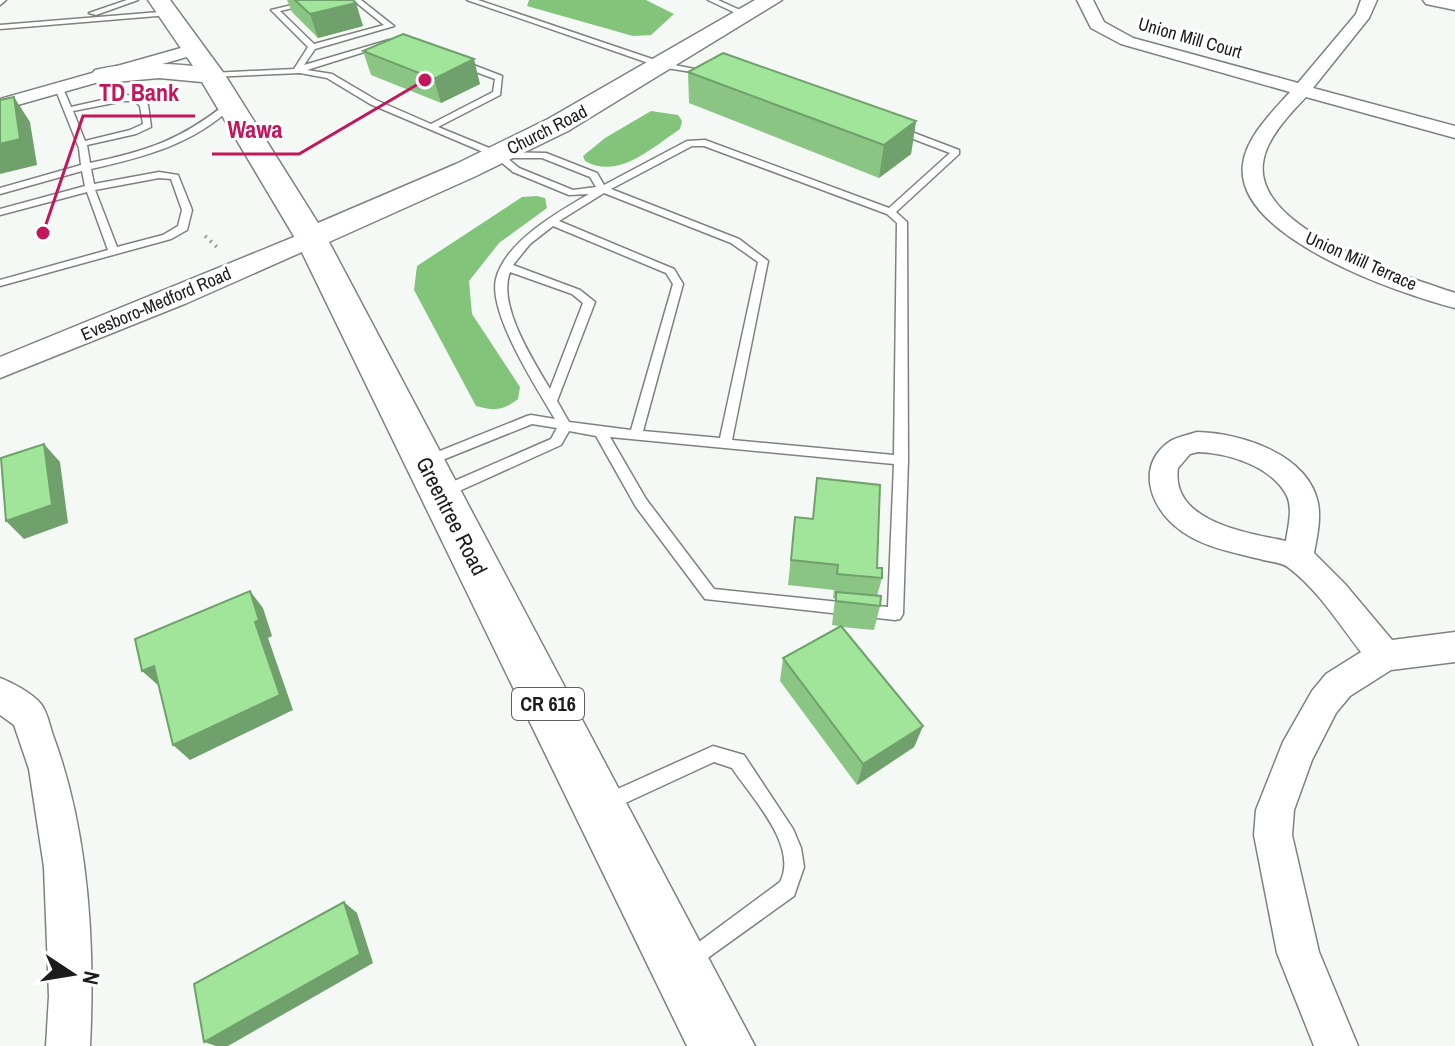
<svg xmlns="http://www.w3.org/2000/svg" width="1455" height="1046" font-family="'Archivo Narrow',sans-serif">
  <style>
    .water { fill: #81c47a }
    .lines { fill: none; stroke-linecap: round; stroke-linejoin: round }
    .service-casing { stroke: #7e827e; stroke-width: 3 }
    .minor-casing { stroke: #7e827e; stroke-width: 3 }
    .tertiary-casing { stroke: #7e827e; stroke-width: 3 }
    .primary-casing { stroke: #7e827e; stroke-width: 3 }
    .path { stroke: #9c9f9c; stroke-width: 4; stroke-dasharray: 2 5; stroke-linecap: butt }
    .service { fill: #fff; fill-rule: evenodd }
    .minor { fill: #fff; fill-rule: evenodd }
    .tertiary { fill: #fff; fill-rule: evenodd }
    .primary { fill: #fff; fill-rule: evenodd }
    .wall { fill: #8ac584 }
    .shaded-wall { fill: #70a06b }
    .building { fill: #a0e599; stroke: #70a06b; stroke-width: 2 }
    .labels { text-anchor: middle; stroke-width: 6; stroke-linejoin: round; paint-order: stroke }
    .far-street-label { font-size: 18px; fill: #1b1c1b; stroke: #fff }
    .shield { fill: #fff; stroke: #5f605f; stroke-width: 2 }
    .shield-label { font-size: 20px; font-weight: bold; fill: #1b1c1b }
    .street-label { font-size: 22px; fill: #1b1c1b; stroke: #fff }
    .leader { fill: none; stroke: #c2185b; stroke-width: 3 }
    .callout-dot { fill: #c2185b; stroke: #fff; stroke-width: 3 }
    .callout-label { font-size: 24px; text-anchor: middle; font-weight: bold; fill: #c2185b; stroke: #fff; stroke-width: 6; stroke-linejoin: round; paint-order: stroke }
  </style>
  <rect width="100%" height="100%" fill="#f5f9f5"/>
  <path class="water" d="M 529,0 L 646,0 L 674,14 L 651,35 L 633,36 L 527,6 Z
    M 651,111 L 678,115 L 682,121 L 680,129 C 651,148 619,180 585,161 L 583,156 L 605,138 Z
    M 537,196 L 545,198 L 547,208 L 499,243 L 469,281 L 472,314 L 520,387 L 518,399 C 503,411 494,411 476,406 L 414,290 L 417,266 L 522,197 Z"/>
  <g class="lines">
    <defs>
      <path id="service" d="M 0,0 L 6,0 L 0,5 Z
        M 127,0 L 138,0 L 96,15 L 89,13 Z
        M 313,0 L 327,0 L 280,11 L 314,44 L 384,25 L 353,0 L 361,0 L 394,26 L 315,49 L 304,65 L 389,40 L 396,42 L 307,70 L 332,74 L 376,100 L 431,124 L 493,92 L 495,79 L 457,65 L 457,61 L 463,61 L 502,76 L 500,95 L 438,127 L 499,152 L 546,153 L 597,173 L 604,185 L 687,141 L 705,140 L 889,208 L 950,153 L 895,132 L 895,128 L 901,128 L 959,150 L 959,154 L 896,212 L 907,222 L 908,460 L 903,614 L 900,619 L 895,620 L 705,599 L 636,507 L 596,436 L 569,431 L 561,445 L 446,497 L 436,497 L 434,493 L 436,489 L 551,439 L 557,428 L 532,424 L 430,465 L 425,467 L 418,462 L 420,459 L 527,416 L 531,415 L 555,419 C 537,389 488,313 496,279 C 505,242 558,212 589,194 L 569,195 L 513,172 L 495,157 L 370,104 L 327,78 L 300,73 L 209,77 L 208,75 L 212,73 L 294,69 L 308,47 L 271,10 ZM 692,146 L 704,146 L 887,214 L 897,223 L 894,455 L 732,440 L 768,261 L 739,239 L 611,189 ZM 507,158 L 542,158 L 590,177 L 596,187 L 573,190 L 519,168 ZM 604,193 L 731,243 L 758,262 L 720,438 L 643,431 L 683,284 L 674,269 L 559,221 ZM 553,226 L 666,273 L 673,284 L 631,430 L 569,422 L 557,401 L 595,302 L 580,290 L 513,265 L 530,244 ZM 510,272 L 572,294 L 583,303 L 550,389 C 533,360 497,305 510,272 ZM 610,437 L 894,464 L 888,607 L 714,589 L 646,499 Z
        M 467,0 L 478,0 L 664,63 L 715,73 L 711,75 L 660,67 Z
        M 708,0 L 718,0 L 751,15 L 744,17 Z
        M 172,11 L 173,13 L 169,15 L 0,29 L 0,25 Z
        M 56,86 L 62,86 L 71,107 L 124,95 L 140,96 L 148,105 L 151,127 L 136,134 L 87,145 L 90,163 C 147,151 181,140 227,103 L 234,105 C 195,144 144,157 91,169 L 94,184 L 159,172 L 178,175 L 192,210 L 187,230 L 171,239 L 0,286 L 0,280 L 108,250 L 87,192 L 0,215 L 0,209 L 85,186 L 82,171 L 0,194 L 0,188 L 81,165 L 79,148 L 55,88 ZM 124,101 L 135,101 L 140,106 L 143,124 L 130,130 L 85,141 L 73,111 ZM 159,178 L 171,179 L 182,210 L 178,226 L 163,235 L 117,247 L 95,190 Z
        M 713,746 L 744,755 L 793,829 L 801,848 L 804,867 L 794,896 L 691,970 L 684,967 L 681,960 L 684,953 L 780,882 C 799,846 751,797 732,768 L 714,762 L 608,811 L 602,808 L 599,802 L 602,796 Z"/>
      <path id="minor" d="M 1077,0 L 1093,0 L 1104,22 L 1133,38 L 1298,83 L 1356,14 L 1361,0 L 1377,0 L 1369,18 L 1313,88 L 1455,126 L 1455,138 L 1306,97 C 1290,114 1266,138 1263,163 C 1254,231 1406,276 1455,293 L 1455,308 C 1400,294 1233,237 1243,164 C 1246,137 1273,111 1290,92 L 1121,44 L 1091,28 Z
        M 195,44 L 201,45 L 203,49 L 201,53 L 0,110 L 0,99 Z
        M 1197,432 C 1241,433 1308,454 1318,503 C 1321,520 1317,537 1314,553 L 1345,584 L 1392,640 L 1455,632 L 1455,662 L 1391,670 L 1350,696 L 1336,713 L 1312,760 L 1294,810 L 1292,835 L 1319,952 L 1358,1046 L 1314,1046 L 1277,953 L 1254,835 L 1256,810 L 1283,742 L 1312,691 L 1326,674 L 1361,652 C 1339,624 1318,590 1289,568 C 1282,562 1269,562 1260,559 C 1232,552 1197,546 1175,526 C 1149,504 1137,465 1169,442 C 1176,437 1188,435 1197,432 ZM 1198,452 C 1228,453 1272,466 1287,496 C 1293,509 1288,527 1286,541 C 1248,533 1170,522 1178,468 L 1190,454 Z
        M 0,678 C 13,683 32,693 41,704 C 48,713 50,728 54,738 C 89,834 95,945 90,1046 L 46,1046 L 49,996 L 44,867 L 29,769 L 14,725 L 0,715 Z"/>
      <path id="tertiary" d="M 1423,0 L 1455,0 L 1455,10 L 1426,4 Z
        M 311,230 L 320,232 L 324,238 L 320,244 L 187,303 L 0,378 L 0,357 Z"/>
      <path id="primary" d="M 148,0 L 170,0 L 225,75 L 318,223 L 456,164 L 548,119 L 755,0 L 782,0 L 568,131 L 476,176 L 329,242 L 755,1046 L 687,1046 L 295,238 L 202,82 L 159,78 L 104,83 L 95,80 L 91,75 L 95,70 C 127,62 160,63 193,66 Z"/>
    </defs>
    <use href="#service" class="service-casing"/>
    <use href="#minor" class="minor-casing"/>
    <use href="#tertiary" class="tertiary-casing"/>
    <use href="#primary" class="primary-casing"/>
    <path class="path" d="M 205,236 L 219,249"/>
    <use href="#service" class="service"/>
    <use href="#minor" class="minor"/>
    <use href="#tertiary" class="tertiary"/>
    <use href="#primary" class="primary"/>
  </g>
  <path class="wall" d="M 287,0 L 353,0 L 363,26 L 318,38 L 292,12 Z
    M 363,51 L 480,84 L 441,103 L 371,75 Z
    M 688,72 L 916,121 L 911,154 L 879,178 L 689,103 Z
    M 795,517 L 877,568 L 882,578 L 877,596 L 880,606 L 874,630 L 841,627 L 923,726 L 914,747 L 857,785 L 780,681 L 783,658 L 839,626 L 832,625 L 835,599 L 833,598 L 834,590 L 788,585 Z"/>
  <path class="shaded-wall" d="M 356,3 L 363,26 L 318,38 L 310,14 Z
    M 474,59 L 480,84 L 441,103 L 434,79 Z
    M 14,97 L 30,122 L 37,165 L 0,174 L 0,144 Z
    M 916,121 L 911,154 L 879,178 L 884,145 Z
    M 44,444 L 60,462 L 68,523 L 24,539 L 6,521 Z
    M 250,591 L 263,608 L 272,636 L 268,638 L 293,710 L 190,760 L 173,745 L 255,622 Z
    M 154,666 L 159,686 L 142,671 Z
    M 923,726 L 914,747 L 857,785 L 863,764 Z
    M 344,902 L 357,913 L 373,963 L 228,1046 L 216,1046 L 204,1042 Z"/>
  <path class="building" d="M 295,0 L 353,0 L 356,3 L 310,14 Z
    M 403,34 L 474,59 L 434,79 L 363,51 Z
    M 723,53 L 916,121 L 884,145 L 688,72 Z
    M 14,97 L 20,139 L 0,144 L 0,100 Z
    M 44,444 L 52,505 L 6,521 L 1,458 Z
    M 817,478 L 880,485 L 877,568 L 882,568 L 882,578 L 837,574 L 838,565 L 791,560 L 795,517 L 813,519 Z
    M 250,591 L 259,620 L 255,622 L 280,695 L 173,745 L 154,666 L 142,671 L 135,639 Z
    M 836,592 L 881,596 L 880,606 L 836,601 Z
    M 841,626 L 923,726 L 863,764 L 783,658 Z
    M 344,902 L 360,954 L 204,1042 L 194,984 Z"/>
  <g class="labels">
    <g class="far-street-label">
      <text transform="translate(1190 38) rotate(16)" y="6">Union Mill Court</text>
      <text transform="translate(547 130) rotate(-27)" y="6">Church Road</text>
      <text transform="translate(1361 261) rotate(24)" y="6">Union Mill Terrace</text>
      <text transform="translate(156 304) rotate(-23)" y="6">Evesboro-Medford Road</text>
    </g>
    <rect class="shield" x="512" y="688" width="72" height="32" rx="6"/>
    <g class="shield-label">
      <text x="548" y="711">CR 616</text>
    </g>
    <g class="street-label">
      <text transform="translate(452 516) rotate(63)" y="8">Greentree Road</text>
    </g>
  </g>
  <path class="leader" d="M43 233L83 116H195M425 80L299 154H212"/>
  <g class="callout-dot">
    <circle cx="43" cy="233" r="8"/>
    <circle cx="425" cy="80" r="8"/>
  </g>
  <g class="callout-label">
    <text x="139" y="101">TD Bank</text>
    <text x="255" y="138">Wawa</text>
  </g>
  <g transform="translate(72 974) rotate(102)" stroke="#ffffff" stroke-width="6" paint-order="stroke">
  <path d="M0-6L14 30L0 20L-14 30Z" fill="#1b1c1b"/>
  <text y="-12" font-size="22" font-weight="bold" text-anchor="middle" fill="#1b1c1b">N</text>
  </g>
</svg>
